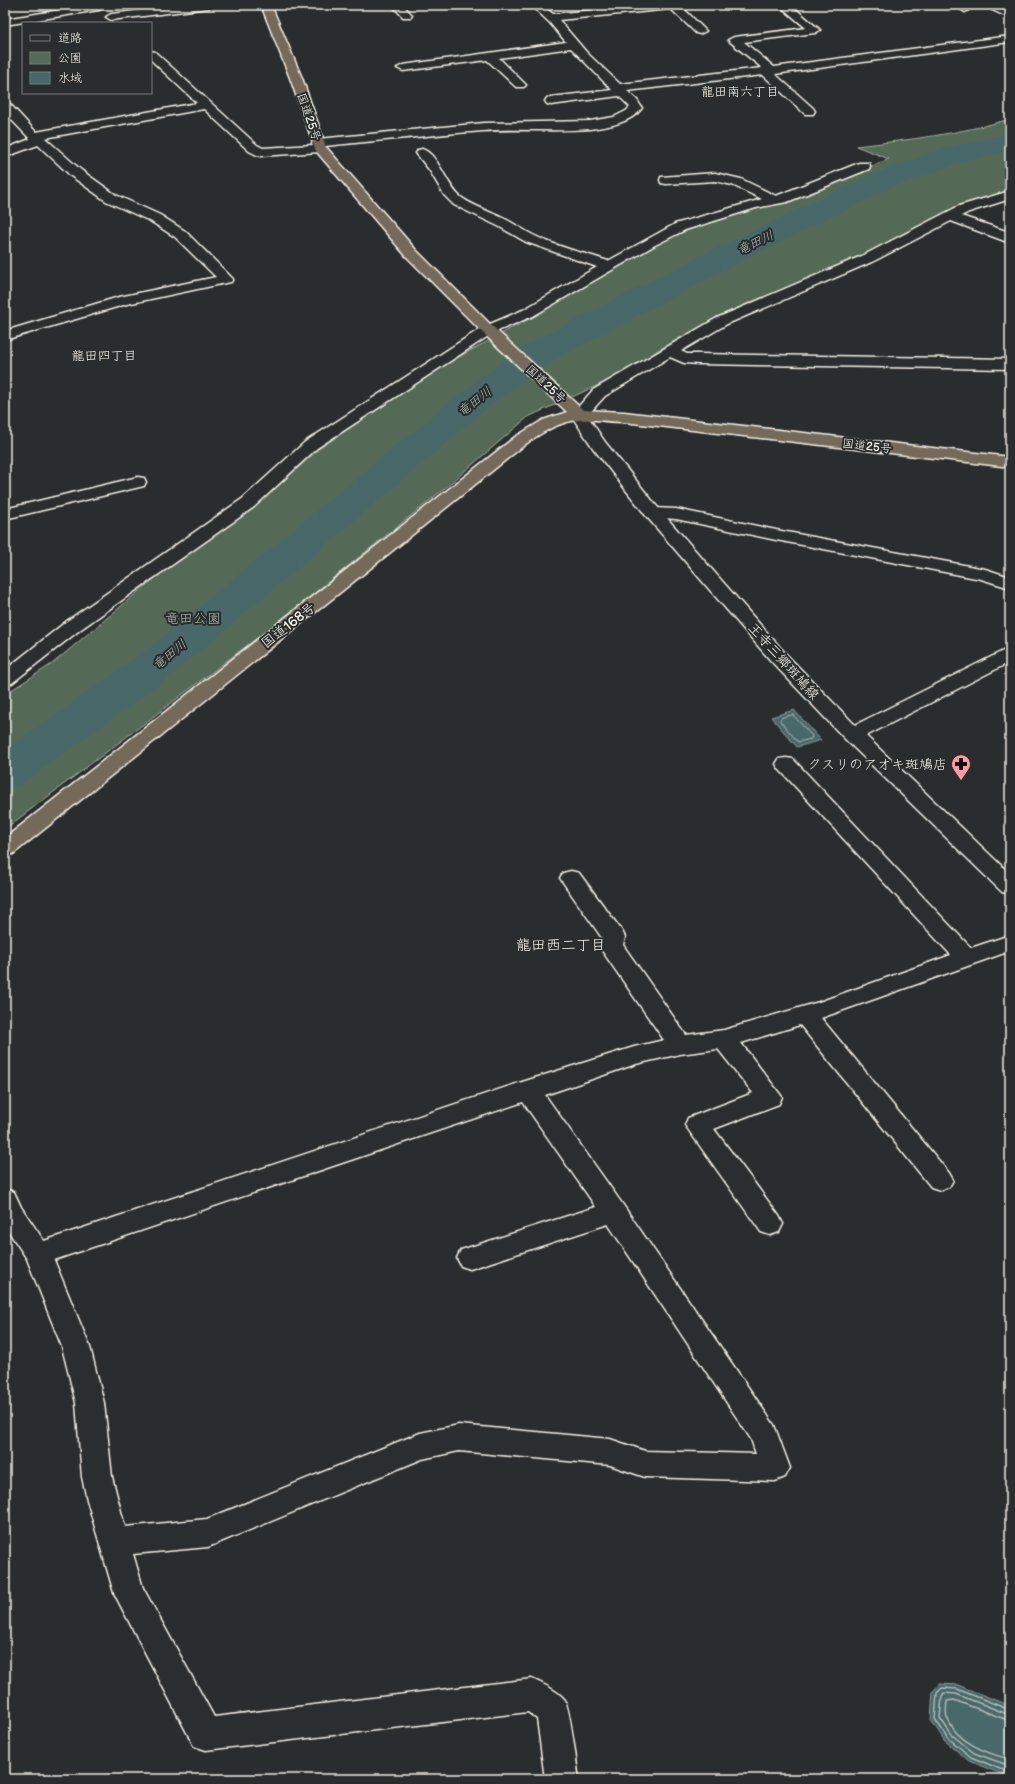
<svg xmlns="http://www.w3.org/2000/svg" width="1015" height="1784" font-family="'Balsamiq Sans','Klee One',sans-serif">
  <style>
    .green { fill: #556b57; stroke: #a4aea0 }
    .water { fill: #49676a; stroke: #8d9e9c }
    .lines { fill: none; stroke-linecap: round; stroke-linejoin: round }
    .shore-far1 { stroke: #b0bab6; stroke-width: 1 }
    .shore { stroke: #b0bab6; stroke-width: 1.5 }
    .river { fill: #49676a; fill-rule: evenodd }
    .street-casing { stroke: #f4f1e8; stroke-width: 3 }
    .secondary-casing { stroke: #f4f1e8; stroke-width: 3 }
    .highway-casing { stroke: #f4f1e8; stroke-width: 3 }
    .street { fill: #2a2d2e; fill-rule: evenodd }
    .secondary { fill: #2a2d2e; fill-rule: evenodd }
    .highway { fill: #746a5a; fill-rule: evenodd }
    .labels { text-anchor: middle; stroke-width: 4; stroke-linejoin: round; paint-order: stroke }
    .far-street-label { font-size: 12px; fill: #f4f1e8; stroke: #2a2d2e }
    .far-neighbourhood-label { font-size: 13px; fill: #f4f1e8; stroke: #2a2d2e }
    .far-water-label { font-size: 13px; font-style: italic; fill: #b0bab6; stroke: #2a2d2e }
    .park-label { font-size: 14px; fill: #acb5a7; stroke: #2a2d2e }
    .street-label { font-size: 14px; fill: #f4f1e8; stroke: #2a2d2e }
    .poi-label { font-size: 14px; fill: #f4f1e8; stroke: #2a2d2e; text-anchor: end }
    .neighbourhood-label { font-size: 15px; fill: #f4f1e8; stroke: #2a2d2e }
  </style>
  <rect width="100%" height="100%" fill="#2a2d2e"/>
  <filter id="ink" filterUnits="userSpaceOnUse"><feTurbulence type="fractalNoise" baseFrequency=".025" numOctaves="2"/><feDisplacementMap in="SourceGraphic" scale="8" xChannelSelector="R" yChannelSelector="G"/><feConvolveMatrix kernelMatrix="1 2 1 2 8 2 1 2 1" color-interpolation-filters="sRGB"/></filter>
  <g filter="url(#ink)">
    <path class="green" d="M 1010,119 L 1010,191 L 965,205 L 902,234 L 873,251 L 798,285 L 720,316 L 658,350 L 627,372 L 528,417 L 444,489 L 286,616 L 5,829 L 5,694 L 52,664 L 157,576 L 264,499 L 321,447 L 444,365 L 532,317 L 587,283 L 667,239 L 706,223 L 790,199 L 889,159 L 856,146 C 908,140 959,134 1010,119 Z"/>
    <path class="water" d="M 794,710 L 821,740 L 797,747 L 771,717 Z
      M 940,1684 L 958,1685 L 1010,1706 L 1010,1775 L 999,1773 L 969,1761 L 944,1740 L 931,1720 L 933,1691 Z"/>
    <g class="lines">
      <path class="shore-far1" d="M 793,715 L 812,736 L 811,739 L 798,742 L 780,721 L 781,718 Z"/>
      <path class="shore" d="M 1010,1710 L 957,1689 L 942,1688 L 937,1693 L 935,1719 L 947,1737 L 971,1757 L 1000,1769 L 1010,1771
        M 1010,1715 L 956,1694 L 944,1693 L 942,1696 L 940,1718 L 951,1734 L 974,1753 L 1010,1766
        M 1010,1721 L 954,1700 L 947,1701 C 947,1706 945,1712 947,1717 C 955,1741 987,1754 1010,1759"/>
      <path class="river" d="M 1010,133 L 1010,151 L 961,162 L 890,188 L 726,269 L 548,363 L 485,410 L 173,674 L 22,784 L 5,788 L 5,750 L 141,654 L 459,394 L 522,347 L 702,255 L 868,176 L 941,149 Z"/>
      <defs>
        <path id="street" d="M 91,5 L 103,5 L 104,7 L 99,10 L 5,25 L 5,19 Z
          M 183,5 L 214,5 L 209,8 L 111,20 L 106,17 L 111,14 Z
          M 392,5 L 403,5 L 412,15 L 411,17 L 403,17 Z
          M 531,5 L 542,5 L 553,14 L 644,5 L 680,5 L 706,31 L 700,34 L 696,33 L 671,9 L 559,20 L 587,53 L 620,84 L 762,68 L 728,40 L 734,37 L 806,28 L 779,5 L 791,5 L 820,30 L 815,33 L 744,42 L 774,67 L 1010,36 L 1010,42 L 775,74 L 813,108 L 815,111 L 813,114 L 805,114 L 763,75 L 627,91 L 637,100 L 642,108 C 631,123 607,127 590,129 C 554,132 518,128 483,131 C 430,135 378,141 325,146 L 326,148 L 324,151 L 320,152 L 261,156 L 257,155 L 249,151 L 204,109 L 45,138 L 81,170 L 116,195 L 160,215 L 185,231 L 233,279 L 231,282 L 226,283 L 127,304 L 5,340 L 5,331 L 119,297 L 216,277 L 175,237 L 150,221 L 106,201 L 71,176 L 38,145 L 5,157 L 5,149 L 30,139 L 5,113 L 5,102 L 9,103 L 36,132 L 197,103 L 151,60 L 151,51 L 155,52 L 257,145 L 263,148 L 313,145 L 312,143 L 314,140 L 318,139 L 484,123 L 590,121 L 614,117 L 626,111 L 630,107 L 619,96 L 551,105 L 547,104 L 545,101 L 547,98 L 551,97 L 612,90 L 571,48 L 499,58 L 526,85 L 524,87 L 516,87 L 487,60 L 403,71 L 397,68 L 403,65 L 566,42 L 550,23 Z
          M 954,5 L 966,5 L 970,9 L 965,12 Z
          M 990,5 L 1009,5 L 1005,8 L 1010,11 L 1010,18 L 990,9 L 989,7 Z
          M 422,149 C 439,154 447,188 462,198 C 474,206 490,212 503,218 C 514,223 524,231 535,236 C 558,247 584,253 608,261 L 675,224 L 762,199 L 732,185 L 715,181 L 666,184 L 661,183 L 660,180 L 661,177 L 715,173 L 741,179 L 776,196 L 859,163 L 869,163 L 870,166 L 869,169 L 787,202 L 756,208 L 685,230 L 655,245 L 533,316 L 493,333 L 317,448 L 254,507 L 81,629 L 12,683 L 5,685 L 5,670 L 67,621 L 242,499 L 305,442 L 483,327 L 523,310 L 597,267 L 526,242 L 498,226 L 454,205 L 444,195 L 430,171 L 416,153 L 418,150 Z
          M 1010,191 L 1010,199 L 969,212 L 961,216 L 1009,232 L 1010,243 L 951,221 L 874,261 L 727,324 L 681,351 L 687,354 L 699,354 L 1010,359 L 1010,369 L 699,364 L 684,363 L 670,357 L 605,396 L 585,418 L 579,420 L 573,418 L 571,415 L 593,390 L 717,318 L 864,255 L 959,206 Z
          M 138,477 L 144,478 L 146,482 L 144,486 L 5,519 L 5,509 Z
          M 653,508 L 676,509 L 776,530 L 985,569 L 1010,577 L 1010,588 L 981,579 L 776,540 L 676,519 L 647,517 L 644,513 L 647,509 Z
          M 786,758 L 793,759 L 971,948 L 1010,935 L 1010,951 L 821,1018 L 949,1173 L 953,1180 L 949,1187 L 940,1190 L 931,1187 L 800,1025 L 741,1043 L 782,1097 L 779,1104 L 714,1129 L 779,1216 L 783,1224 L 779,1232 L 770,1235 L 761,1232 L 685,1125 L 688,1118 L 753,1093 L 718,1049 L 680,1054 L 636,1064 L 545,1095 L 623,1205 L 774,1425 L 790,1468 L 785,1477 L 775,1481 L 645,1477 L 610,1465 L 459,1451 L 422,1459 L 208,1547 L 133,1554 L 143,1588 L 214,1717 L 532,1679 C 541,1683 558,1691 564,1699 C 571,1710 576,1763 579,1779 L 545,1779 L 537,1719 L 528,1712 L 206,1750 L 194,1746 L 114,1593 L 87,1500 L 82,1477 L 76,1403 L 62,1347 L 27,1259 L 5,1226 L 5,1189 L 14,1192 L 21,1207 L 44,1241 L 519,1083 L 634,1047 L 664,1040 L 603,952 L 600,946 L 602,938 L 560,878 L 563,873 L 571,871 L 579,873 L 622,931 L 625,937 L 623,945 L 686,1035 L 724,1030 L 819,1002 L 951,955 L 779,769 L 776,764 L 779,759 ZM 523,1102 L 596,1207 L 461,1250 L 457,1258 L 461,1266 L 470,1269 L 608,1224 L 751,1439 L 756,1454 L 645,1451 L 610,1439 L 459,1425 L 420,1433 L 410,1437 L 207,1519 L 125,1527 L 112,1477 L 104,1403 L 90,1347 L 54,1260 Z"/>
        <path id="secondary" d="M 579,410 L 585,412 L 605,442 L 659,509 L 785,653 L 855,725 L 1003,651 L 1010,649 L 1010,662 L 866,736 L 1010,874 L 1010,894 L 1002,892 L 845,739 L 771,661 L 647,517 L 593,448 L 571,415 L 573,412 Z"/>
        <path id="highway" d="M 261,5 L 271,5 L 302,78 L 326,147 L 416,250 L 493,327 L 583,410 L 624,412 L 1010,457 L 1010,467 L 624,422 C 609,422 595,419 580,420 C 561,421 542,432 527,443 L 13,854 L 5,856 L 5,838 L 515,437 L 543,420 L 567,412 L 483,333 L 406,256 L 316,151 L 290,78 Z"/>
      </defs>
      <use href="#street" class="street-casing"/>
      <use href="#secondary" class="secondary-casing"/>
      <use href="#highway" class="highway-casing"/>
      <use href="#street" class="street"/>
      <use href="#secondary" class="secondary"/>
      <use href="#highway" class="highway"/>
    </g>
  </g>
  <defs>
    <symbol id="pharmacy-pin" viewBox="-11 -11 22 30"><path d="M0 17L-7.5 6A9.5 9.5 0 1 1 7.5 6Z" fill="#ff9aa2" stroke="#2a2d2e"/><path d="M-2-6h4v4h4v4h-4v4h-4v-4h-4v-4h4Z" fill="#111"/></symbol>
  </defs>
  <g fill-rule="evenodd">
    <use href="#pharmacy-pin" x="950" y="753" width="22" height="30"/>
  </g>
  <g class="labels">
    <g class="far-street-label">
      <text transform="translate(309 117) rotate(71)" y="4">国道25号</text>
      <text transform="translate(546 384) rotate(43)" y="4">国道25号</text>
      <text transform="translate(867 446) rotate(7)" y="4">国道25号</text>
    </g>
    <g class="far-neighbourhood-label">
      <text x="740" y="96">龍田南六丁目</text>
      <text x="104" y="360">龍田四丁目</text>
    </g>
    <g class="far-water-label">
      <text transform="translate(755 242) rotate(-26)" y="5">竜田川</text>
      <text transform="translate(474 401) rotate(-38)" y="5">竜田川</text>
      <text transform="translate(169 654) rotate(-39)" y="5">竜田川</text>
    </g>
    <g class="park-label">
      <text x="193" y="623">竜田公園</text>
    </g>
    <g class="street-label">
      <text transform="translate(288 625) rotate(-38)" y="5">国道168号</text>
      <text transform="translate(784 661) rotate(48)" y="5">王寺三郷斑鳩線</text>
    </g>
    <g class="poi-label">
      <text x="947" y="769">クスリのアオキ斑鳩店</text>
    </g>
    <g class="neighbourhood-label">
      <text x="561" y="950">龍田西二丁目</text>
    </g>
  </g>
  <rect width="1015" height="1784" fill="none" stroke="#2a2d2e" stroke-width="20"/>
  <rect x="10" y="10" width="995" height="1764" fill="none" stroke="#f4f1e8" stroke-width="1.5" filter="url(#ink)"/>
  <rect x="22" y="22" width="130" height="72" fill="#2a2d2e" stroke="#7b7b78"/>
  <rect x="30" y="35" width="20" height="6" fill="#2a2d2e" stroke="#7b7b78"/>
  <text x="58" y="42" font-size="12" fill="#f4f1e8">道路</text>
  <rect x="30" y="52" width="20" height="12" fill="#556b57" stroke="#7b7b78"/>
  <text x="58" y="62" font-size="12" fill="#f4f1e8">公園</text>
  <rect x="30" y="72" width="20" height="12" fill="#49676a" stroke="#7b7b78"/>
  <text x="58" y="82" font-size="12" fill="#f4f1e8">水域</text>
</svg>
